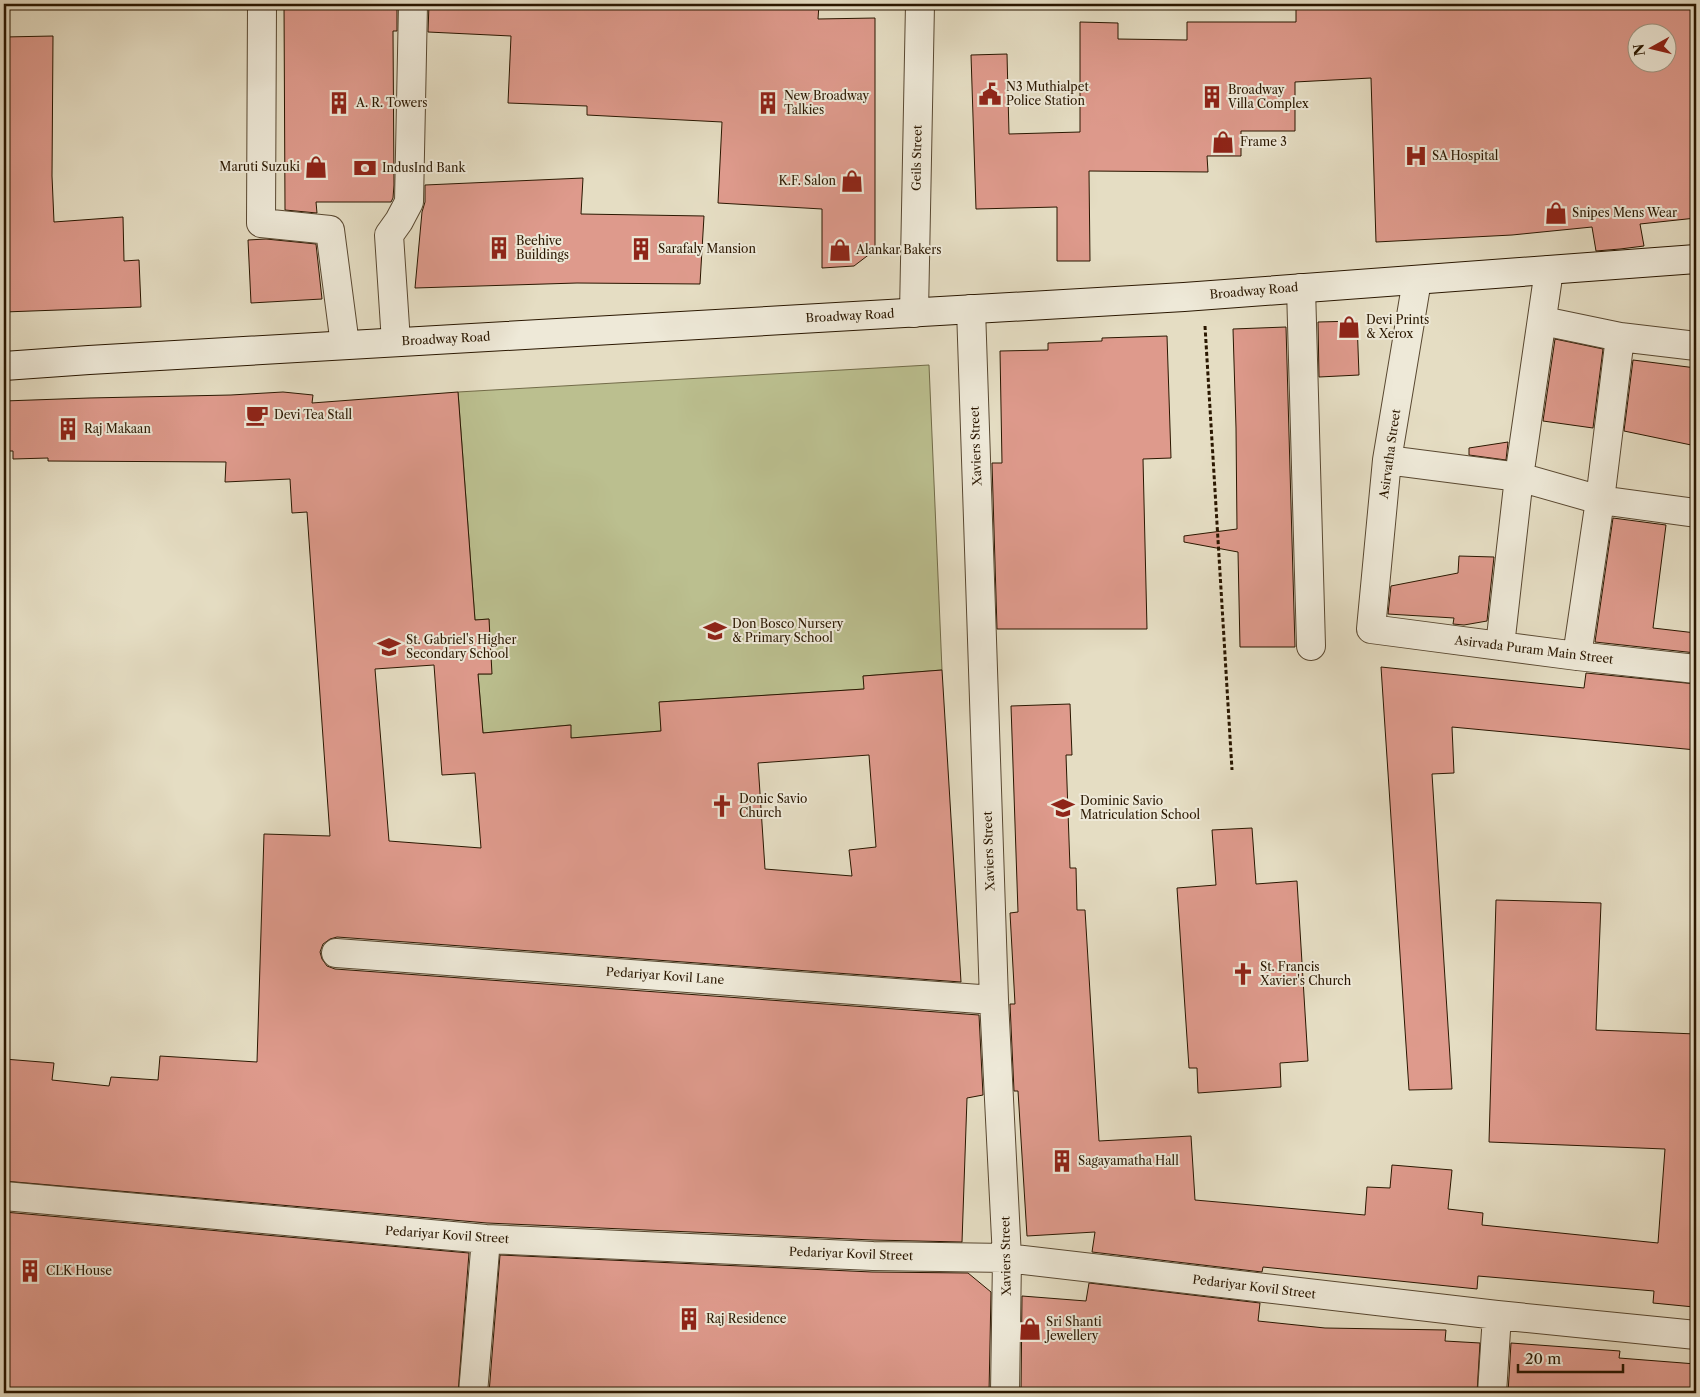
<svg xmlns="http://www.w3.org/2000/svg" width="1700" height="1397" font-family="'Libre Caslon Text',serif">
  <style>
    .garden { fill: #bbbf8f; stroke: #726b48 }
    .building { fill: #de9a8c; stroke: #2a1700; fill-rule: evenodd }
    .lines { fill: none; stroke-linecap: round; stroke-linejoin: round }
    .street-casing { stroke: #594831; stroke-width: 30 }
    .secondary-casing { stroke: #2a1700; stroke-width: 30 }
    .path { stroke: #2a1700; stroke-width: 3; stroke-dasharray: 4 2.5; stroke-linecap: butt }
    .street { stroke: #eee9d8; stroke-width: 28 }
    .secondary { stroke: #eee9d8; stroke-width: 28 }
    .labels { text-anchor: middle; stroke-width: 4; stroke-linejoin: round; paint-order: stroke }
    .poi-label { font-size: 12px; fill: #2a1700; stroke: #eee9d8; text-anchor: start }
    .street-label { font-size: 12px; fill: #2a1700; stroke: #eee9d8 }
  </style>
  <rect width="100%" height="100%" fill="#e5ddc3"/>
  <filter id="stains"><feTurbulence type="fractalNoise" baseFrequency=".004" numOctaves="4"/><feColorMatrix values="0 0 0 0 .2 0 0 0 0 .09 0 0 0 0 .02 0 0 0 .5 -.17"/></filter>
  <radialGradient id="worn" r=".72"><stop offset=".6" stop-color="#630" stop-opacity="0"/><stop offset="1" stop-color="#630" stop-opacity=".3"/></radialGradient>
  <path class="garden" d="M 929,365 L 942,670 L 863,676 L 865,689 L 660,702 L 661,731 L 571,738 L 570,725 L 483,733 L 478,674 L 491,674 L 489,619 L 475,620 L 458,392 Z"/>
  <path class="building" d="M 284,4 L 397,4 L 397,31 L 393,31 L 394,185 L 393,198 L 391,202 L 316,202 L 317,213 L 285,210 Z
    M 429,4 L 819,4 L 818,19 L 875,18 L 875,250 L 854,266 L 822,268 L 822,209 L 718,203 L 722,122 L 587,115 L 587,106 L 508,103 L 511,36 L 428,32 Z
    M 1296,4 L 1696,4 L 1696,218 L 1640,224 L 1644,246 L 1620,249 L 1596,251 L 1592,227 L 1512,235 L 1376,242 L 1371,78 L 1295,82 L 1295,131 L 1241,131 L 1241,156 L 1207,156 L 1208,172 L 1089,171 L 1090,261 L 1057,261 L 1057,207 L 976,209 L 971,55 L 1007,54 L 1009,134 L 1080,132 L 1080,22 L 1118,23 L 1118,39 L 1187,40 L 1187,22 L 1296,22 ZM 1638,32 L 1668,32 L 1668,62 L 1638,62 Z
    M 53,36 L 52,176 L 54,222 L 123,217 L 124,261 L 139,260 L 141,307 L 4,312 L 4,37 Z
    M 583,178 L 581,214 L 704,216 L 700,284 L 577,283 L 415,288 L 422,212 L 425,202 L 425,185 Z
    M 266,239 L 316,244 L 322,299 L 251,303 L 248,240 Z
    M 1357,321 L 1359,375 L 1319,377 L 1318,322 Z
    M 1286,327 L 1295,647 L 1240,647 L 1238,552 L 1184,542 L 1184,536 L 1237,529 L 1236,428 L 1233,329 Z
    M 1167,336 L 1171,458 L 1143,459 L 1147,629 L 997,629 L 992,463 L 1002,463 L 1000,351 L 1048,350 L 1048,343 L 1102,341 L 1102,338 Z
    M 1555,339 L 1603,349 L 1593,428 L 1543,421 Z
    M 1633,360 L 1696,368 L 1696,446 L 1624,431 Z
    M 283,392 L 313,395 L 312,403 L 458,392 L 475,620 L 489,619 L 492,674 L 478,674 L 483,733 L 571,725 L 571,738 L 661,731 L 659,702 L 864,689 L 863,676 L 942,670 L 961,982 L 337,937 L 330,939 L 323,944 L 320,952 L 322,959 L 327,966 L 335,969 L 979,1015 L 983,1095 L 967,1098 L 962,1242 L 873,1240 L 487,1223 L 4,1181 L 4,1059 L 54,1063 L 52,1080 L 109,1086 L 111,1077 L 158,1080 L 160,1056 L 257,1062 L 264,834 L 330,836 L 307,512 L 292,513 L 290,479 L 225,482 L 226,462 L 48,461 L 48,458 L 13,459 L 13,451 L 4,451 L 4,401 L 89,398 L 231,395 ZM 434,665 L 442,775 L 475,773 L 481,848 L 389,841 L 375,669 ZM 869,755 L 876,847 L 849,850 L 852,876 L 765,869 L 758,763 Z
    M 1508,442 L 1506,460 L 1469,455 L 1469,448 Z
    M 1613,518 L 1666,525 L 1653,628 L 1696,633 L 1696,653 L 1595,642 Z
    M 1459,556 L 1494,557 L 1487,621 L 1464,625 L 1453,624 L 1454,618 L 1388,614 L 1391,586 L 1458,573 Z
    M 1381,667 L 1584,688 L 1586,673 L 1696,684 L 1696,750 L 1452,727 L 1454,773 L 1432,774 L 1452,1089 L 1409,1090 Z
    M 1070,704 L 1072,755 L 1066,755 L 1070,868 L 1076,868 L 1077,910 L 1085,910 L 1099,1141 L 1191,1136 L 1195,1200 L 1365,1215 L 1367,1187 L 1390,1188 L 1392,1165 L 1452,1170 L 1448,1209 L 1483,1213 L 1482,1225 L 1658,1243 L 1665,1149 L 1489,1142 L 1496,900 L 1601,903 L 1596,1030 L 1696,1034 L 1694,1164 L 1696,1165 L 1696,1286 L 1694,1307 L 1653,1303 L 1654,1291 L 1478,1276 L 1477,1289 L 1263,1267 L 1262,1272 L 1092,1252 L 1095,1232 L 1027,1236 L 1018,1091 L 1014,1091 L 1010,1004 L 1015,1004 L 1010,913 L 1018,912 L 1011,706 Z
    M 1252,828 L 1256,884 L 1297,881 L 1308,1061 L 1280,1063 L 1281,1087 L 1198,1093 L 1197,1068 L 1189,1068 L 1177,888 L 1216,885 L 1212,830 Z
    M 4,1212 L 469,1253 L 458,1393 L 4,1393 Z
    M 500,1255 L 872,1272 L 968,1273 L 991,1292 L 989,1393 L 489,1393 Z
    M 1089,1283 L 1260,1303 L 1258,1321 L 1325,1328 L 1446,1330 L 1445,1341 L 1480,1343 L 1477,1393 L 1021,1393 L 1022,1296 L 1086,1301 Z
    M 1511,1343 L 1620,1351 L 1619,1358 L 1696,1364 L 1696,1393 L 1508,1393 Z"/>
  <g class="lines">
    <defs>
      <path id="street" d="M 262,4 L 261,223 L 330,230 L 345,345
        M 1417,280 L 1387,460 L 1371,629 L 1577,656 L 1696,669
        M 1301,288 L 1311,646
        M 971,309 L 994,1000 L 1007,1258 L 1005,1393
        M 914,313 L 920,4
        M 1543,321 L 1620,337 L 1696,346
        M 396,342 L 389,235 L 399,221 L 409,202 L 413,4
        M 1387,460 L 1519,477 L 1600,500 L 1696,513
        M 1500,646 L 1519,477 L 1549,270
        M 1577,656 L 1600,500 L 1620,337
        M 336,953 L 994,1000
        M 4,1196 L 486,1239 L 873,1256 L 1007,1258 L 1497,1315 L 1696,1335
        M 473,1393 L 486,1239
        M 1492,1393 L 1497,1315"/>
      <path id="secondary" d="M 4,366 L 89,360 L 1184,297 L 1696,259"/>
    </defs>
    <use href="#street" class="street-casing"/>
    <use href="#secondary" class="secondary-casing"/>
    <path class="path" d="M 1205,326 L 1232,770"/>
    <use href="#street" class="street"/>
    <use href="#secondary" class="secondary"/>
  </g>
  <defs>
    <symbol id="civic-bare" viewBox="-9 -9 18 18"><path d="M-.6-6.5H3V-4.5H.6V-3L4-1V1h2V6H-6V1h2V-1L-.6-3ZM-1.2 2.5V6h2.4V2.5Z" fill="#8f2418" stroke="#eee9d8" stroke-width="2.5" paint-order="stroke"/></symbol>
    <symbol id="building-bare" viewBox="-9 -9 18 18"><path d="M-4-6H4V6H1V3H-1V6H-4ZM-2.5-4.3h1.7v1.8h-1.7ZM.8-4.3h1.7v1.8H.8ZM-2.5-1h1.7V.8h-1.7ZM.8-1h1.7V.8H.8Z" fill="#8f2418" stroke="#eee9d8" stroke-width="2.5" paint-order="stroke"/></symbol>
    <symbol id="shop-bare" viewBox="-9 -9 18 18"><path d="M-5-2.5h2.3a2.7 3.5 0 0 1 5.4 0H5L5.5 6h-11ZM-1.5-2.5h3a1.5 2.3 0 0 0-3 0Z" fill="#8f2418" stroke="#eee9d8" stroke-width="2.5" paint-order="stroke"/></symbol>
    <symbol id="hospital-bare" viewBox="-9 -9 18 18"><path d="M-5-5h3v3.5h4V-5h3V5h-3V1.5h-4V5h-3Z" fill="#8f2418" stroke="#eee9d8" stroke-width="2.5" paint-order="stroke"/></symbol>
    <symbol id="bank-bare" viewBox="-9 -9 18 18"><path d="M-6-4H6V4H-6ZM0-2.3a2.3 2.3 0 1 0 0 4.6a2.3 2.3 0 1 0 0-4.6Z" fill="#8f2418" stroke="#eee9d8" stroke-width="2.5" paint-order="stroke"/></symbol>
    <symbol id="cafe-bare" viewBox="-9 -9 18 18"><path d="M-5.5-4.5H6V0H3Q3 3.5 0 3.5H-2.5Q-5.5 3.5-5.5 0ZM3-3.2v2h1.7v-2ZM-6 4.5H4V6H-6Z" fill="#8f2418" stroke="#eee9d8" stroke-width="2.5" paint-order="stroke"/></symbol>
    <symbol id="school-bare" viewBox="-9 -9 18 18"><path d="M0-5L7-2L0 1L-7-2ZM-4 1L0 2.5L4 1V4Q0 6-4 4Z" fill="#8f2418" stroke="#eee9d8" stroke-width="2.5" paint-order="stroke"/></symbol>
    <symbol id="church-bare" viewBox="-9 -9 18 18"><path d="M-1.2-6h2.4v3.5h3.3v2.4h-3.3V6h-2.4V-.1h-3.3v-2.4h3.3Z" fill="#8f2418" stroke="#eee9d8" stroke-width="2.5" paint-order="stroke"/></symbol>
  </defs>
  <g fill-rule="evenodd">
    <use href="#civic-bare" x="974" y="78" width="32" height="32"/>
    <use href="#building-bare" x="1196" y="81" width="32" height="32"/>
    <use href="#building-bare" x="323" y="87" width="32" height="32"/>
    <use href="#building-bare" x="752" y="87" width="32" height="32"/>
    <use href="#shop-bare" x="1207" y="126" width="32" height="32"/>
    <use href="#hospital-bare" x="1400" y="140" width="32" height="32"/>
    <use href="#shop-bare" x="300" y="151" width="32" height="32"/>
    <use href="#bank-bare" x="349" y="152" width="32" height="32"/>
    <use href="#shop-bare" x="836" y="165" width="32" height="32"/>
    <use href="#shop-bare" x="1540" y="197" width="32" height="32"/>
    <use href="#building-bare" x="483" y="232" width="32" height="32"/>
    <use href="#building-bare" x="625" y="233" width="32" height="32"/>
    <use href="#shop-bare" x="824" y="234" width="32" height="32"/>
    <use href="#shop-bare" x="1333" y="311" width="32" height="32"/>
    <use href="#cafe-bare" x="241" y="399" width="32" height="32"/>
    <use href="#building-bare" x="52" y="413" width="32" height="32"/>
    <use href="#school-bare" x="699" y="615" width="32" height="32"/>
    <use href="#school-bare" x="373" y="631" width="32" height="32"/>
    <use href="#church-bare" x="706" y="790" width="32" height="32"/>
    <use href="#school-bare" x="1047" y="792" width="32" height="32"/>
    <use href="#church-bare" x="1227" y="958" width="32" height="32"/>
    <use href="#building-bare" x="1046" y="1145" width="32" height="32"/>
    <use href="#building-bare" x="14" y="1255" width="32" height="32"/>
    <use href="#building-bare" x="673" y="1303" width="32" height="32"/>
    <use href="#shop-bare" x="1014" y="1313" width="32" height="32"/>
  </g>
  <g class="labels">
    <g class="poi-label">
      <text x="1006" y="91">N3 Muthialpet<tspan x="1006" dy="14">Police Station</tspan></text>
      <text x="1228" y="94">Broadway<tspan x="1228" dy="14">Villa Complex</tspan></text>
      <text x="784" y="100">New Broadway<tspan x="784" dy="14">Talkies</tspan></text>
      <text x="356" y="107">A. R. Towers</text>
      <text x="1240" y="146">Frame 3</text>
      <text x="1432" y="160">SA Hospital</text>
      <text x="300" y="171" text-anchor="end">Maruti Suzuki</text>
      <text x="382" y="172">IndusInd Bank</text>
      <text x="836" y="185" text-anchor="end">K.F. Salon</text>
      <text x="1572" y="217">Snipes Mens Wear</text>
      <text x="516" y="245">Beehive<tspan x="516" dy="14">Buildings</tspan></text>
      <text x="658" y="253">Sarafaly Mansion</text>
      <text x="856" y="254">Alankar Bakers</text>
      <text x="1366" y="324">Devi Prints<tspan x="1366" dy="14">&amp; Xerox</tspan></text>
      <text x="274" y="419">Devi Tea Stall</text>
      <text x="84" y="433">Raj Makaan</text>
      <text x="732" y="628">Don Bosco Nursery<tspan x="732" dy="14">&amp; Primary School</tspan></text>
      <text x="406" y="644">St. Gabriel's Higher<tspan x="406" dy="14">Secondary School</tspan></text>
      <text x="739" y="803">Donic Savio<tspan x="739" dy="14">Church</tspan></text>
      <text x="1080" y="805">Dominic Savio<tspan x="1080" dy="14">Matriculation School</tspan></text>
      <text x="1260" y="971">St. Francis<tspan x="1260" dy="14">Xavier's Church</tspan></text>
      <text x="1078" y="1165">Sagayamatha Hall</text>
      <text x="46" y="1275">CLK House</text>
      <text x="706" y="1323">Raj Residence</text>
      <text x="1046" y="1326">Sri Shanti<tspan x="1046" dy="14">Jewellery</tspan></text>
    </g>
    <g class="street-label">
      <text transform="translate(917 158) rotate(-89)" y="4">Geils Street</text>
      <text transform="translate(1254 291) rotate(-5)" y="4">Broadway Road</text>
      <text transform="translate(850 316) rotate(-3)" y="4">Broadway Road</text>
      <text transform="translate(446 339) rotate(-3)" y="4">Broadway Road</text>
      <text transform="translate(976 446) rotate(-92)" y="4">Xaviers Street</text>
      <text transform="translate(1390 454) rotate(-82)" y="4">Asirvatha Street</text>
      <text transform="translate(1534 650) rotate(7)" y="4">Asirvada Puram Main Street</text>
      <text transform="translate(989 851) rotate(-92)" y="4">Xaviers Street</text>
      <text transform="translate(665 976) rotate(4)" y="4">Pedariyar Kovil Lane</text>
      <text transform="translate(447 1235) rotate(4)" y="4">Pedariyar Kovil Street</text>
      <text transform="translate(851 1254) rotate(2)" y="4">Pedariyar Kovil Street</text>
      <text transform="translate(1006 1256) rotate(-91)" y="4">Xaviers Street</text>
      <text transform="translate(1254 1287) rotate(7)" y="4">Pedariyar Kovil Street</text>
    </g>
  </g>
  <rect width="1700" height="1397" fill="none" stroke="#e5ddc3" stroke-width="20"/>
  <rect x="5" y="5" width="1690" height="1387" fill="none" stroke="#2a1700" stroke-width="2.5"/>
  <rect x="10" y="10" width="1680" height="1377" fill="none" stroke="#2a1700"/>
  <g transform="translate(1652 48) rotate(262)"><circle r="24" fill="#eee9d8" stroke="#a09582"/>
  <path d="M0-4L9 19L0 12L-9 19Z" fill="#8f2418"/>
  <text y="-8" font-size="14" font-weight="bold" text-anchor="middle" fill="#2a1700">N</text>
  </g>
  <path d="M1518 1364v8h105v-8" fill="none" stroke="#2a1700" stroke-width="2.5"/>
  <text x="1525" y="1364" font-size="15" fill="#2a1700" stroke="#eee9d8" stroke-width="4" paint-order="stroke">20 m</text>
  <rect width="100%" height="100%" filter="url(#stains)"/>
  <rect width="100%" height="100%" fill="url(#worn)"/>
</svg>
